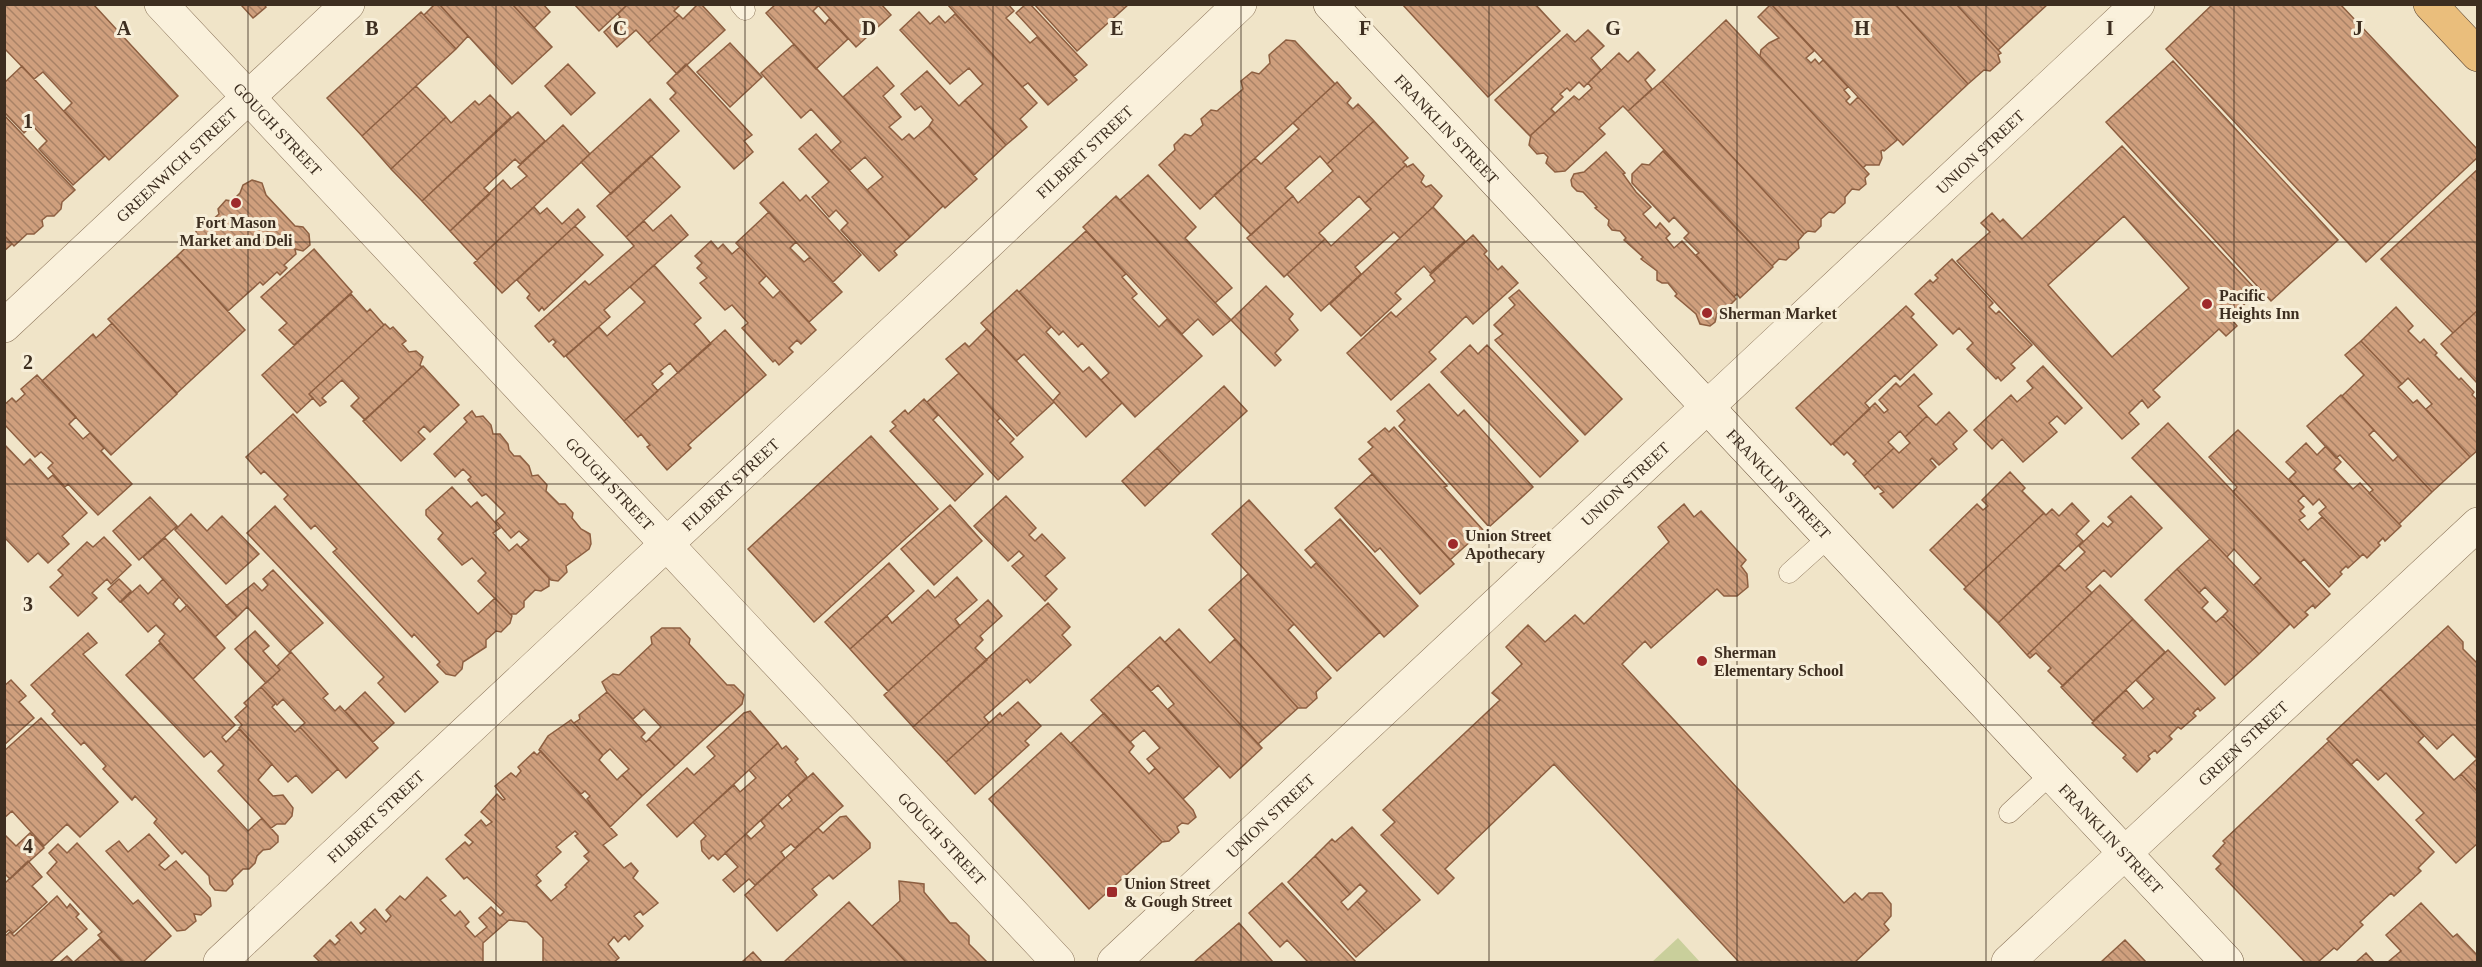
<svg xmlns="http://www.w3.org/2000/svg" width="2482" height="967" font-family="'Times New Roman',serif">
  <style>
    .pitch { fill: #c9cf9b }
    .building { fill: url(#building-back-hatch); stroke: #8d5f41; stroke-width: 1.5; fill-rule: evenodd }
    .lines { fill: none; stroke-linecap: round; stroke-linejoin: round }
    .service-casing { stroke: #8d765c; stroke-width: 21 }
    .minor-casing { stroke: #8d765c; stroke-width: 34 }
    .tertiary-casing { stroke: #8d765c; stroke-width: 34 }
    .secondary-casing { stroke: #6f573f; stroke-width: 34 }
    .trunk-casing { stroke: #5b4430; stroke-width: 34 }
    .service { stroke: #faf1dc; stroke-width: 20 }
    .minor { stroke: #faf1dc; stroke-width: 33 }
    .tertiary { stroke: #faf1dc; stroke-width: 33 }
    .secondary { stroke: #faf1dc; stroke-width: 33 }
    .trunk { stroke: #eabe7c; stroke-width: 33 }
    .grid { fill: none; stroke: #3d2e20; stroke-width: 1.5; stroke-opacity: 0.55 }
    .poi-dot { fill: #9e2a2b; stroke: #f7eed8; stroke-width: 2 }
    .labels { text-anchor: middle; stroke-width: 6; stroke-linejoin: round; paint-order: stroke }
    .street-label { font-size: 16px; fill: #3d2e20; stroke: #f7eed8 }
    .poi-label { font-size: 16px; font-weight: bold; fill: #3d2e20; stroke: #f7eed8; text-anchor: start }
    .grid-label { font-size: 20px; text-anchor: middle; font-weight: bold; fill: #3d2e20; stroke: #f7eed8; stroke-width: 6; stroke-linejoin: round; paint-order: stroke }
  </style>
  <defs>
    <pattern id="building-back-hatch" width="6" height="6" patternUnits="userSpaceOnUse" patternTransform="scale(1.5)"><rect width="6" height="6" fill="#cf9f7d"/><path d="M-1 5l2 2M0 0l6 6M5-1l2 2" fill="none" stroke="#a98266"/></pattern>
  </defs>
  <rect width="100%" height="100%" fill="#f0e4c8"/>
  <path class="pitch" d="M 1678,938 L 1700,962 L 1652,962 Z"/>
  <path class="building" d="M 4,4 L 93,4 L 178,96 L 109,160 L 64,111 L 72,103 L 43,72 L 34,79 L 4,48 Z
    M 264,4 L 266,7 L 253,18 L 241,5 Z
    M 435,4 L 439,4 L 468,36 L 456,49 L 424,15 Z
    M 439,4 L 512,4 L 552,47 L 512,84 Z
    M 512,4 L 543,4 L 550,12 L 534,28 Z
    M 574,4 L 628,4 L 599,31 Z
    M 628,4 L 681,4 L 674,11 L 679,15 L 648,43 L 636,30 L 617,47 L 604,32 L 620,17 L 618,14 Z
    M 698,4 L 701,4 L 725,30 L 677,74 L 648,43 L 679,15 L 683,19 Z
    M 776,4 L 817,4 L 818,6 L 813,11 L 825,24 L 829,19 L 848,39 L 816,69 L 766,13 Z
    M 817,4 L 881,4 L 891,15 L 856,47 Z
    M 947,4 L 1008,4 L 1014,11 L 1006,18 L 1030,43 L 1037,37 L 1077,80 L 1048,105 L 1028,83 L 1022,87 Z
    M 1026,4 L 1030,4 L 1087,65 L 1074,76 L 1016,13 Z
    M 1034,4 L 1129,4 L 1077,51 Z
    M 1402,4 L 1535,4 L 1560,31 L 1488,97 Z
    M 1771,4 L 1895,4 L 1968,84 L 1903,145 Z
    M 1771,4 L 1814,51 L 1806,58 L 1811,63 L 1815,59 L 1819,64 L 1823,60 L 1848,87 L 1844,90 L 1850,97 L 1846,101 L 1850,105 L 1858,97 L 1896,138 L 1897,140 L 1884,151 L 1883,150 L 1881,151 L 1882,158 L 1879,165 L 1866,165 L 1863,168 L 1760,56 L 1761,50 L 1769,43 L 1779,38 L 1758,17 Z
    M 1895,4 L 1956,4 L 2001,53 L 1998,55 L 2000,62 L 1990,71 L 1984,70 L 1968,84 Z
    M 1956,4 L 2048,4 L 1998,50 Z
    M 2213,4 L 2340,4 L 2478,150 L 2478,157 L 2366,262 L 2166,49 Z
    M 421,12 L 456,49 L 362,136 L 327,98 Z
    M 919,12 L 930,24 L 939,16 L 945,23 L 955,14 L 1037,103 L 1020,119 L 1027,127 L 1006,145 L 965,100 L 983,84 L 969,68 L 950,84 L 900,30 Z
    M 1726,20 L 1869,174 L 1865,178 L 1866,184 L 1859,190 L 1852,189 L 1845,197 L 1845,203 L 1834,213 L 1829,212 L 1821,219 L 1821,226 L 1815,232 L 1808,231 L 1804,234 L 1662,81 Z
    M 1588,30 L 1604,46 L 1591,58 L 1601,70 L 1584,87 L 1579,82 L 1570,91 L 1567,88 L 1560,94 L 1563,97 L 1551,109 L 1555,113 L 1530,136 L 1495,100 L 1567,34 L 1575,42 Z
    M 1286,40 L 1295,41 L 1335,84 L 1200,209 L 1159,165 L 1175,150 L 1174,145 L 1185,134 L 1191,136 L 1203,125 L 1201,119 L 1211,110 L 1217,111 L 1243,89 L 1241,81 L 1252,72 L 1259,74 L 1270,63 L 1269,55 Z
    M 730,43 L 762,77 L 730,107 L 697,72 Z
    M 794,44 L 943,206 L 910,237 L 867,190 L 883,177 L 865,157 L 850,170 L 831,151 L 841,142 L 811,109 L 801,118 L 761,73 Z
    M 1638,52 L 1655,70 L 1645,80 L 1652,89 L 1628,111 L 1623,106 L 1599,128 L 1605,134 L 1565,171 L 1555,172 L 1546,163 L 1548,157 L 1544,153 L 1537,154 L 1529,145 L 1531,135 L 1574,96 L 1579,100 L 1592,88 L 1588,83 L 1619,53 L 1628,62 Z
    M 2173,61 L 2338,240 L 2271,301 L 2106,122 Z
    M 568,64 L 595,93 L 571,115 L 545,86 Z
    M 686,64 L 752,135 L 744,141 L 753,152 L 734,169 L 670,99 L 676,93 L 667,83 Z
    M 22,66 L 105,156 L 73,185 L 39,149 L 47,141 L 32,125 L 24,133 L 4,112 L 4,83 Z
    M 877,67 L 894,86 L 883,96 L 901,117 L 889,127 L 902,140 L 909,134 L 914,139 L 929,126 L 977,179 L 945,208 L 843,97 Z
    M 927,71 L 959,106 L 965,100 L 1006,145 L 974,175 L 929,126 L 933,120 L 921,106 L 915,110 L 901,94 Z
    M 1662,81 L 1804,234 L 1798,241 L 1799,248 L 1786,260 L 1779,259 L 1772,266 L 1628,111 Z
    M 1337,82 L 1351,98 L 1347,103 L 1353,109 L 1358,104 L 1374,121 L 1327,164 L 1320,156 L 1285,188 L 1293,196 L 1251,235 L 1214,195 L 1255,158 L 1261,164 L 1299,129 L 1293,123 Z
    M 416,86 L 446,117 L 391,169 L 362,136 Z
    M 490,95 L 511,117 L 422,201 L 391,169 L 446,117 L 451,123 L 475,101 L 479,105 Z
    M 650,99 L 679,131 L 611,194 L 581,162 Z
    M 518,112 L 545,141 L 520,164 L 515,159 L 484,188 L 490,194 L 450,231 L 422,201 Z
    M 4,115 L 75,190 L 62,202 L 61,209 L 54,216 L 47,216 L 42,220 L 43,226 L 34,234 L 27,234 L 14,246 L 4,235 Z
    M 1374,121 L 1408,158 L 1403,162 L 1406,165 L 1365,203 L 1359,196 L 1319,233 L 1325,239 L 1284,277 L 1247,238 L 1293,196 L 1298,203 L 1333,171 L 1327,164 Z
    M 563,125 L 590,154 L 477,260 L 450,231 L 503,180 L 511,189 L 527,176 L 518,167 Z
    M 816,134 L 910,237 L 894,251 L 897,255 L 879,271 L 841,230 L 848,223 L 836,210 L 829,217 L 812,197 L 829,182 L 799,149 Z
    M 2122,146 L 2258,292 L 2230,317 L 2237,326 L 2226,336 L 2219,329 L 2153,390 L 2160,397 L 2148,408 L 2142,400 L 2129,413 L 2139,424 L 2122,439 L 1957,261 L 1990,232 L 1981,223 L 1992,213 L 2000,222 L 2003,219 L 2022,239 ZM 2124,216 L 2189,288 L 2112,357 L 2048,285 Z
    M 1663,151 L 1773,267 L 1740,298 L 1737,294 L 1734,297 L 1696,255 L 1699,253 L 1684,238 L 1689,233 L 1674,217 L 1669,222 L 1632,183 L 1632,174 L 1642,164 L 1649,165 Z
    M 1606,152 L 1625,173 L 1623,174 L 1636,192 L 1651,207 L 1643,214 L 1656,228 L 1660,223 L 1670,234 L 1666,238 L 1674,248 L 1682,241 L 1736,299 L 1726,309 L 1724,306 L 1717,314 L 1715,322 L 1710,326 L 1700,324 L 1696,314 L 1675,296 L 1677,294 L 1668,283 L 1662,283 L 1657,280 L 1657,271 L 1641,259 L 1643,257 L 1624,240 L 1626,238 L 1620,231 L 1612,230 L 1608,225 L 1609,220 L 1595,208 L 1597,207 L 1583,192 L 1577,191 L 1572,186 L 1571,180 L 1574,174 L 1584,172 Z
    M 651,156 L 680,187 L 626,237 L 597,206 Z
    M 1413,164 L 1424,176 L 1421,182 L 1426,187 L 1431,185 L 1442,196 L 1433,207 L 1400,238 L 1394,232 L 1355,267 L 1361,274 L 1321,311 L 1287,274 L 1325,239 L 1331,246 L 1371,209 L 1365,203 L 1406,165 L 1407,167 Z
    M 2478,169 L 2478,310 L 2453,333 L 2381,259 Z
    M 1148,175 L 1196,227 L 1185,238 L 1232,288 L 1215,303 L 1120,200 Z
    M 252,180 L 262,183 L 266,195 L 295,226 L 303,227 L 309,234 L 310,245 L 303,251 L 295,249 L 296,254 L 284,265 L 287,268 L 280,275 L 277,272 L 263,285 L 260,282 L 228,311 L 177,256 L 196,238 L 196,228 L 204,221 L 211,221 L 219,214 L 218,209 L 226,200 L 232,201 L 240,193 L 243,185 Z
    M 783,182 L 800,201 L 806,195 L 861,255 L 833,282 L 760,203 Z
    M 1116,196 L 1231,320 L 1213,335 L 1198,319 L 1182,334 L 1083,227 Z
    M 534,207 L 540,214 L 547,208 L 562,224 L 578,209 L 585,217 L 502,293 L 474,263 Z
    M 1433,207 L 1465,241 L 1430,273 L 1424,266 L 1395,293 L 1401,299 L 1361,336 L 1330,304 Z
    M 769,212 L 796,242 L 790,248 L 804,262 L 810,257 L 842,292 L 809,322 L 736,243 Z
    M 671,215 L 688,235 L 604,310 L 610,317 L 564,357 L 553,345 L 556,342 L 553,339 L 549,342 L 535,326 L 585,281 L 589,285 L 634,246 L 626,237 L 644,221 L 653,231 Z
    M 575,226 L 603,255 L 544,310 L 542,307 L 539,311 L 527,298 L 530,294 L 517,280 Z
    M 1086,231 L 1126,274 L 1122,277 L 1137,294 L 1132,298 L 1159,327 L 1167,319 L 1202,356 L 1135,417 L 1101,380 L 1109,373 L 1082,343 L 1078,347 L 1063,331 L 1059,335 L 1019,292 Z
    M 4,235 L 12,244 L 4,251 Z
    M 1473,235 L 1487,251 L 1484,254 L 1498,270 L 1502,266 L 1518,283 L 1473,324 L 1466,316 L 1429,352 L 1436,359 L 1391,400 L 1347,353 L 1391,312 L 1396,317 L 1435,281 L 1430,275 Z
    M 711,241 L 718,249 L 723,244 L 732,254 L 740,247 L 766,276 L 759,283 L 773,298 L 780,291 L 816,330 L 801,344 L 797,340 L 789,348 L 793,352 L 779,365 L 775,360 L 773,362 L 742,328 L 748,323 L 732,305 L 725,310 L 700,283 L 707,278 L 697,268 L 702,263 L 695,256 Z
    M 314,249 L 352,292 L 294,345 L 279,330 L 287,323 L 261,297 Z
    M 177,256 L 245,330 L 177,393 L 108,319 Z
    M 1952,259 L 1993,303 L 1989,307 L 1996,314 L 1999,311 L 2032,345 L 2011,364 L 2015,368 L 2001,381 L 1998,377 L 1996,379 L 1967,349 L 1973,343 L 1959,328 L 1953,334 L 1915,294 L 1930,280 L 1933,283 L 1938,278 L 1935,275 Z
    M 654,265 L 701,318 L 694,324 L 711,344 L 678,373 L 670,363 L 660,371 L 663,374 L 652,384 L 658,391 L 624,421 L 566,356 L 599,327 L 607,336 L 645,302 L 630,287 Z
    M 1266,286 L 1293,314 L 1289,319 L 1298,330 L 1275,353 L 1281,360 L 1275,366 L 1231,320 Z
    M 1017,290 L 1051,327 L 1046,332 L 1083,372 L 1089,367 L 1122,403 L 1086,437 L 1053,401 L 1060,393 L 1024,354 L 1016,361 L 981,323 Z
    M 1519,290 L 1622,399 L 1585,435 L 1495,340 L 1503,334 L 1494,325 L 1515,305 L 1509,298 Z
    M 351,294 L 367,312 L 370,309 L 384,325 L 309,394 L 313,398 L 297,413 L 262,375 Z
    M 1906,306 L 1914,314 L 1911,317 L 1937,345 L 1900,380 L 1895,375 L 1865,403 L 1870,409 L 1831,445 L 1796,408 Z
    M 2396,307 L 2413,326 L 2408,331 L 2420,343 L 2424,339 L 2437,353 L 2435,355 L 2459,380 L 2461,378 L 2474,392 L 2472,395 L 2478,401 L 2478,450 L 2470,457 L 2426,409 L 2432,404 L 2408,378 L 2402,384 L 2361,341 Z
    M 2478,310 L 2478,384 L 2441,344 Z
    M 112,323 L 177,394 L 111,455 L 42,381 L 93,334 L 96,338 Z
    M 385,324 L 390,329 L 393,327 L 406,341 L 402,344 L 409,352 L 416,351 L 423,357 L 420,365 L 422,367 L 365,420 L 351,406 L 359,398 L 342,380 L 322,398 L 326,402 L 320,406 L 309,394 Z
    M 987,329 L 1054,402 L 1017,436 L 946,359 L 965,343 L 969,347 Z
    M 725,330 L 766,375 L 688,445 L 691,448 L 667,470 L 647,447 L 650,445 L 641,434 L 638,437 L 624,421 Z
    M 2361,341 L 2402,384 L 2398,387 L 2413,403 L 2417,400 L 2470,457 L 2432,492 L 2342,396 L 2364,375 L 2345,355 Z
    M 1470,345 L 1478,354 L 1487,345 L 1578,441 L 1540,477 L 1441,372 Z
    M 423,366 L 459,405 L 430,432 L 424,426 L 418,432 L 425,439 L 401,461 L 363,421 Z
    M 2043,366 L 2082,408 L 2065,424 L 2057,416 L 2049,423 L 2057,432 L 2023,462 L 2002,439 L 1992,449 L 1974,430 L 2011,395 L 2017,402 L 2033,388 L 2027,381 Z
    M 959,373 L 1000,418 L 997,421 L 1014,439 L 1010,443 L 1023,457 L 998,480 L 927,402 Z
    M 1914,374 L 1932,394 L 1918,406 L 1927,416 L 1905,437 L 1900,431 L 1888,442 L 1894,448 L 1864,476 L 1853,464 L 1856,461 L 1847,452 L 1844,455 L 1833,444 L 1875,403 L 1884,413 L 1888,410 L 1879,400 L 1896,383 L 1900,387 Z
    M 37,375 L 76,417 L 69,424 L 83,439 L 90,433 L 104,448 L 101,451 L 132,484 L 98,515 L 68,484 L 65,487 L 48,468 L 53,463 L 41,452 L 35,457 L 4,424 L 4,405 L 12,398 L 16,402 L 25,394 L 21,389 Z
    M 1429,384 L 1458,416 L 1464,410 L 1533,487 L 1489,527 L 1399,426 L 1405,420 L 1397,411 Z
    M 1224,386 L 1247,411 L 1180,473 L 1157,448 Z
    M 2341,395 L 2374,430 L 2369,435 L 2393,461 L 2398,456 L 2432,492 L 2399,524 L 2369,493 L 2373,490 L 2340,455 L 2336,458 L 2307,426 Z
    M 924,399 L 938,415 L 933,420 L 983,474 L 955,501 L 890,431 L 896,426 L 892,422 L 905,410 L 908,414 Z
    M 472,411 L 476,417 L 483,416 L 491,425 L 493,434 L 500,434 L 508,444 L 509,450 L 514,456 L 520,456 L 529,466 L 532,476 L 538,475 L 547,485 L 546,491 L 559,504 L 565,504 L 573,513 L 572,518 L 581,529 L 590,534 L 591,544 L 589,549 L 566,566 L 567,572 L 558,581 L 551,580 L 521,547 L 529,540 L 519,531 L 511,538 L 496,521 L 505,513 L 486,494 L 482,496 L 468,480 L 471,477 L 463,469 L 455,477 L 434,454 L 467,422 L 464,418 Z
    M 1949,412 L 1967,431 L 1953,444 L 1957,449 L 1939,465 L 1932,458 L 1930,460 L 1936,467 L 1893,508 L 1880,494 L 1884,492 L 1878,486 L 1875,489 L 1864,476 L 1894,448 L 1899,453 L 1910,443 L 1905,437 L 1927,416 L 1936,425 Z
    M 293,414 L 478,614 L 495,598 L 512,616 L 510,623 L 501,632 L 496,631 L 486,640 L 486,647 L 463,662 L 462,669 L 455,676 L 446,674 L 437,665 L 440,662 L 414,634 L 412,637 L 333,552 L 337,549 L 315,525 L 311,529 L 284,499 L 288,495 L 264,471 L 261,474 L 246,457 Z
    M 2168,423 L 2330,594 L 2315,608 L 2313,605 L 2305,612 L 2308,615 L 2294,628 L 2254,585 L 2261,578 L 2234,549 L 2227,557 L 2132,458 Z
    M 1394,427 L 1447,486 L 1444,487 L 1483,530 L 1450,560 L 1359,459 L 1373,447 L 1368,442 L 1385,428 L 1389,432 Z
    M 2238,430 L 2304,495 L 2298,501 L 2304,507 L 2300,511 L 2305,516 L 2299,520 L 2308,530 L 2322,517 L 2360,557 L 2348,568 L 2346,566 L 2340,572 L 2342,574 L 2329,587 L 2304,559 L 2300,563 L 2233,492 L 2237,487 L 2209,457 Z
    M 871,436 L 938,509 L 814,622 L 748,549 Z
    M 2306,443 L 2317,455 L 2326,446 L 2341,462 L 2334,469 L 2353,489 L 2360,483 L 2401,526 L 2385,541 L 2383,538 L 2378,543 L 2380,545 L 2367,558 L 2363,554 L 2360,557 L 2319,513 L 2326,507 L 2319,499 L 2313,505 L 2289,479 L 2296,472 L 2286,462 Z
    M 4,444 L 24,465 L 30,459 L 48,479 L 53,475 L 87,513 L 62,536 L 69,544 L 48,563 L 38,553 L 28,562 L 4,537 Z
    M 1157,448 L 1180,473 L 1145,506 L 1122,481 Z
    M 2010,472 L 2025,488 L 2022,491 L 2044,513 L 1966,587 L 1930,550 L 1977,504 L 1983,510 L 1988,506 L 1982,500 Z
    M 1372,474 L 1454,564 L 1420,594 L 1380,548 L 1375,552 L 1335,508 Z
    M 452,487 L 471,507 L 477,502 L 500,528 L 493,533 L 509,551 L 517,544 L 549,578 L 549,586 L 541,591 L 535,590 L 524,601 L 524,607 L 516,614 L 510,614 L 478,581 L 486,573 L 472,558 L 462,565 L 438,539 L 443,533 L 426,515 L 426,510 Z
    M 1006,496 L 1036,528 L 1029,535 L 1035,541 L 1042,534 L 1065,558 L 1045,576 L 1057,589 L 1045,601 L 1012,566 L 1024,556 L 1019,551 L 1008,561 L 974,526 Z
    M 2131,496 L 2162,528 L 2111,577 L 2104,570 L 2086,587 L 2092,593 L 2027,655 L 1998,623 L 2059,565 L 2065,571 L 2085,552 L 2079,546 L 2103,523 L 2108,527 L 2113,522 L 2108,517 Z
    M 150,497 L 177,526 L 139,560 L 113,531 Z
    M 1249,500 L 1311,568 L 1316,563 L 1380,632 L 1337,671 L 1212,534 Z
    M 2072,503 L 2089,521 L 2076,534 L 2083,541 L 1998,623 L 1964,589 L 2044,513 L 2046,515 L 2052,509 L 2059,516 Z
    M 1684,504 L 1694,517 L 1701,511 L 1746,560 L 1741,566 L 1747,574 L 1748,587 L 1737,596 L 1724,596 L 1717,589 L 1651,648 L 1645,641 L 1622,664 L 1844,903 L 1855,893 L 1862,900 L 1869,893 L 1882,893 L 1891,904 L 1891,916 L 1884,924 L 1889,930 L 1855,962 L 1739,962 L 1554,764 L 1445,869 L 1454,878 L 1438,894 L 1381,835 L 1395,822 L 1383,810 L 1500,700 L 1492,693 L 1522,664 L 1506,647 L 1528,625 L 1545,642 L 1575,615 L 1584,624 L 1669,542 L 1658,527 Z
    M 950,505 L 982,541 L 934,585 L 901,549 Z
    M 275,506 L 438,682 L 405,712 L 378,683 L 384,677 L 247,533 Z
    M 191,514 L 207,531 L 222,516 L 259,554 L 226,584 L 175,530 Z
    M 1340,519 L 1418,606 L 1384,637 L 1305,550 Z
    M 104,537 L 131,565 L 111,584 L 107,579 L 92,593 L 97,598 L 78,616 L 50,587 L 63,575 L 58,570 L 87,542 L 93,547 Z
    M 165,538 L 237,617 L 215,637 L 143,557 Z
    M 2210,539 L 2290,624 L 2259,654 L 2223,616 L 2228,611 L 2205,587 L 2199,593 L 2177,569 Z
    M 889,563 L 914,591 L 850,649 L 825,622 Z
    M 2177,569 L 2208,602 L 2202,608 L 2216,622 L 2223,616 L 2259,654 L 2225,685 L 2145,600 Z
    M 273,570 L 323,623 L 289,652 L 247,607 L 237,617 L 226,606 L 254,583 L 262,591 L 268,585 L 263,579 Z
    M 1248,574 L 1294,624 L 1288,630 L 1331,678 L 1316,692 L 1317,698 L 1306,708 L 1298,708 L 1209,610 Z
    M 957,577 L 977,600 L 955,619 L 960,626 L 888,691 L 850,649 L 887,616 L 892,623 L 928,590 L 935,598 Z
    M 119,579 L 131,591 L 120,602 L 108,589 Z
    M 163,579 L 179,597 L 173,604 L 180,612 L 187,605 L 225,648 L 193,679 L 159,641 L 165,634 L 156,625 L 148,632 L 121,602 L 140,585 L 148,594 Z
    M 2100,585 L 2133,619 L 2063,686 L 2048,671 L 2051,668 L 2036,653 L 2030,658 L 2027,655 Z
    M 988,600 L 1002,616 L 980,636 L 983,640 L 975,648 L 987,660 L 913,727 L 884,695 Z
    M 1048,603 L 1070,627 L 1062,635 L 1071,645 L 1030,683 L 1027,679 L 984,717 L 989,723 L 946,762 L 913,727 Z
    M 2133,619 L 2165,652 L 2093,721 L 2061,687 Z
    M 2448,626 L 2463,642 L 2463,649 L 2478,664 L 2478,792 L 2461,774 L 2477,759 L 2453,734 L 2437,749 L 2380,689 Z
    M 662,628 L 680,628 L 690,639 L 689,644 L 727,685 L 734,685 L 744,695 L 742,704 L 675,766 L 649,739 L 661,727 L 644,709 L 633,719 L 607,692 L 602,682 L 613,674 L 619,675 L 652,644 L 651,637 Z
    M 1179,629 L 1210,663 L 1235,639 L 1298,708 L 1258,744 L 1165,642 Z
    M 255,631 L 269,646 L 263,651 L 280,670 L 266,683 L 235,649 Z
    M 88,633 L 97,643 L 83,654 L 248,831 L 262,818 L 278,836 L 278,842 L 270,849 L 263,850 L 257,856 L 255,863 L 249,869 L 243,869 L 232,880 L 233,884 L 226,891 L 215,890 L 210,884 L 209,876 L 185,851 L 182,854 L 154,823 L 157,819 L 135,796 L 132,800 L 103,769 L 106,766 L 84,742 L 81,745 L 52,714 L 55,711 L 31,685 Z
    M 1160,637 L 1262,748 L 1230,778 L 1168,709 L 1174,704 L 1158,685 L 1151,691 L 1128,666 Z
    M 160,643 L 235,725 L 222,737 L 226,742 L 239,729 L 272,764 L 258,780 L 273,796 L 283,795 L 293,808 L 292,816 L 285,824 L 277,824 L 271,828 L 218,771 L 224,765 L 211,751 L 204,757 L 126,675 Z
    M 2168,650 L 2215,698 L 2200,711 L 2198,708 L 2193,713 L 2196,716 L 2181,729 L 2178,727 L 2169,736 L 2172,739 L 2157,753 L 2155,750 L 2148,756 L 2150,759 L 2137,772 L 2123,758 L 2126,755 L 2092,723 L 2126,690 L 2143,709 L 2154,699 L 2136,680 Z
    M 291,652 L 328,694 L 323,698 L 335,711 L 340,706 L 378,748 L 346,778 L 300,727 L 305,723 L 283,699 L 277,705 L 261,687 L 280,670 L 277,666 Z
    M 1128,666 L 1219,766 L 1183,799 L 1147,759 L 1160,748 L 1144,730 L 1130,742 L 1091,700 Z
    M 11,680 L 26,696 L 19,702 L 34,718 L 4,745 L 4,686 Z
    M 261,687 L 276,703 L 272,707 L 295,732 L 300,727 L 338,769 L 312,793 L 296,775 L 288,782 L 239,728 L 242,725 L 235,717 L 247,706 L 244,703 Z
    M 2380,689 L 2424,736 L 2418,742 L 2454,780 L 2461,774 L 2478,792 L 2478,843 L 2456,863 L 2416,820 L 2424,813 L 2386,773 L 2378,780 L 2357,759 L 2351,765 L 2327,739 Z
    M 365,692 L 394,723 L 373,742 L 345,711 Z
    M 607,692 L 645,733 L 641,737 L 646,742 L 649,739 L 675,766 L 642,796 L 622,775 L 629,769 L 610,749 L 603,755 L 574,723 L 580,719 L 579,715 Z
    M 1018,702 L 1041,726 L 1025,741 L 1029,745 L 975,794 L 946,762 L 1000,713 L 1002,716 Z
    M 750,711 L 778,743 L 677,837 L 647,805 L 687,768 L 694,775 L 715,756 L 707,747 L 744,713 Z
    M 1104,713 L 1134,746 L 1129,752 L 1149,774 L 1155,768 L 1193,810 L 1196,817 L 1188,824 L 1182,823 L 1177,827 L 1179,832 L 1169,841 L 1162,842 L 1071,743 Z
    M 41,718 L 118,802 L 80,837 L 67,824 L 44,846 L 12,811 L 4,818 L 4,751 Z
    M 571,720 L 603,755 L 599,760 L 617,780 L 622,775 L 642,796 L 610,827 L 587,799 L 590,796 L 585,791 L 581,794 L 539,750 L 548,736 Z
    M 1061,733 L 1162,842 L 1089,909 L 989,799 Z
    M 2329,741 L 2434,852 L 2418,868 L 2421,871 L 2394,896 L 2391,893 L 2360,922 L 2363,925 L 2337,950 L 2334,948 L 2318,962 L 2305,962 L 2216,869 L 2221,864 L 2213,856 L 2225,843 L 2223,841 Z
    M 778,743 L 782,749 L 786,746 L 798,759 L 795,762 L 807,777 L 718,860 L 713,855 L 709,859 L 702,851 L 701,841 L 706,836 L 693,822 L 734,785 L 740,792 L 756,778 L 749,770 Z
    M 541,751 L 617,835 L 603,845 L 624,868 L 631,863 L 638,871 L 633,878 L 658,903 L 643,915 L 640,911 L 634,916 L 643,926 L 629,940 L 625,935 L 618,942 L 614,937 L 608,944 L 619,958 L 614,962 L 543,962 L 543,938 L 527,922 L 509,920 L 483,943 L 483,962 L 317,962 L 319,961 L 314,956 L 330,940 L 335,945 L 340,940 L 336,936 L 351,922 L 361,934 L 366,929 L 360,923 L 375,909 L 386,922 L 391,916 L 386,910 L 400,896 L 405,900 L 427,877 L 446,896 L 440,900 L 455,916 L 460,911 L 469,922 L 465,926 L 475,937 L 487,927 L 479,918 L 491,907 L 500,916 L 504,912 L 467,877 L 464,879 L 446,859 L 465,842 L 469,846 L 473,842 L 465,835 L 481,820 L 486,826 L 492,822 L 481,812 L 497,794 L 503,800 L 505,799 L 495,786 L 511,773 L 516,777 L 521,771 L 518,767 L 534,752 L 537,755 ZM 575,831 L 578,834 L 575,836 L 589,852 L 584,856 L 589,861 L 565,885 L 567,887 L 551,901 L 536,885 L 541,881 L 536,875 L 561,852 L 556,847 Z
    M 813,773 L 843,806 L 795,848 L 791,844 L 781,852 L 785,858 L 755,885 L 749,879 L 734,892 L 723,880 L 738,867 L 725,853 L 746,834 L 751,839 L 765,826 L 761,821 L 778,804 L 782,809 L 792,800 L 788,795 Z
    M 846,816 L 870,843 L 870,848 L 833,879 L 829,875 L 812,889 L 817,895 L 777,931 L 745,895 L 818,828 L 823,833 L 840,817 Z
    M 1352,827 L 1420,900 L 1385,931 L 1357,901 L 1367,891 L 1360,884 L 1350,894 L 1315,856 L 1332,839 L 1335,842 Z
    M 30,833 L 44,848 L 10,879 L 4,873 L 4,834 L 16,846 Z
    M 149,834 L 169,856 L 159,865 L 165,870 L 176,861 L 210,898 L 211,906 L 201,915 L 194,914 L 196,921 L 185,930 L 177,931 L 106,851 L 119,841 L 128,852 Z
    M 77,843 L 133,904 L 138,900 L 171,936 L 143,962 L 123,962 L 98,935 L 102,932 L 47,873 L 57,862 L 49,853 L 58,844 L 67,853 Z
    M 1315,856 L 1350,894 L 1341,902 L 1348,910 L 1357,901 L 1385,931 L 1356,957 L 1288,882 Z
    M 28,861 L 42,877 L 32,886 L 47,902 L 13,933 L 9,930 L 4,934 L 4,884 Z
    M 899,881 L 924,884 L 924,892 L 950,923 L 956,923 L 969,936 L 969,944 L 987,962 L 906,962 L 872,926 L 900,901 Z
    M 1282,883 L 1356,962 L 1308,962 L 1287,940 L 1280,947 L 1249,913 Z
    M 57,896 L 67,908 L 70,904 L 79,914 L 76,917 L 87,929 L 50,962 L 4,962 L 4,937 L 10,932 L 14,936 Z
    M 849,902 L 906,962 L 784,962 Z
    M 2421,903 L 2453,937 L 2457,934 L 2478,956 L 2478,962 L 2388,962 L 2401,951 L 2386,935 Z
    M 1239,923 L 1273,962 L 1194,962 Z
    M 100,939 L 122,962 L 74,962 Z
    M 2125,940 L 2146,962 L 2101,962 Z
    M 753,952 L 762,962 L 742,962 Z
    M 2366,953 L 2374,962 L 2356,962 Z
    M 67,956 L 73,962 L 60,962 Z"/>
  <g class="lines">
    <defs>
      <path id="service" d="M 740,4 L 745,10
        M 1789,573 L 1829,537
        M 2009,813 L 2051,774"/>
      <g id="minor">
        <path id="s1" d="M 4,326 L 348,4"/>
        <path id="s2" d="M 220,962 L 986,245 L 1240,4"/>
        <path id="s3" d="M 2008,962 L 2478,524"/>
      </g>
      <g id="tertiary">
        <path id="s4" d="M 161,4 L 1058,962"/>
        <path id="s5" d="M 1114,962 L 2138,4"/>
      </g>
      <g id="secondary">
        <path id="s6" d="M 1330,4 L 2227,962"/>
      </g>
      <path id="trunk" d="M 2430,4 L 2478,55"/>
    </defs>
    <use href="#service" class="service-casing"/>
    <use href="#minor" class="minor-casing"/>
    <use href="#tertiary" class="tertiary-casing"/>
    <use href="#secondary" class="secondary-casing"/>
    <use href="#trunk" class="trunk-casing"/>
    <use href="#service" class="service"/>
    <use href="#minor" class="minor"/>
    <use href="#tertiary" class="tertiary"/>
    <use href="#secondary" class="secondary"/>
    <use href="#trunk" class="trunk"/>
  </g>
  <path class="grid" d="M 248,4 L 248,962M 496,4 L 496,962M 745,4 L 745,962M 993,4 L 993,962M 1241,4 L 1241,962M 1489,4 L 1489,962M 1737,4 L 1737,962M 1986,4 L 1986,962M 2234,4 L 2234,962M 4,242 L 2478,242M 4,484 L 2478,484M 4,725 L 2478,725"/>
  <g class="poi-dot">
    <circle cx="236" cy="203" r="6"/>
    <circle cx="2207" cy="304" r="6"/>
    <circle cx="1707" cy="313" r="6"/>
    <circle cx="1453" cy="544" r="6"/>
    <circle cx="1702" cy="661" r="6"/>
    <rect x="1106" y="886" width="12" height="12" rx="3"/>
  </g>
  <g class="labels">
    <g class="street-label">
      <text dy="6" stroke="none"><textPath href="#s4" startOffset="171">GOUGH STREET</textPath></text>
      <text dy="6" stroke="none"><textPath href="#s6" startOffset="171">FRANKLIN STREET</textPath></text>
      <text dy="6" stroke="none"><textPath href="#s5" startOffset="1186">UNION STREET</textPath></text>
      <text dy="6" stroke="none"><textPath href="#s2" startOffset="1185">FILBERT STREET</textPath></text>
      <text dy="6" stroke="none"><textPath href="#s1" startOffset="236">GREENWICH STREET</textPath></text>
      <text dy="6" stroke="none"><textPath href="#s4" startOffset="657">GOUGH STREET</textPath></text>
      <text dy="6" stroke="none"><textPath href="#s6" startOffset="657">FRANKLIN STREET</textPath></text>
      <text dy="6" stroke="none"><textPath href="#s2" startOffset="699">FILBERT STREET</textPath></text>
      <text dy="6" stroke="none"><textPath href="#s5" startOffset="700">UNION STREET</textPath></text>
      <text dy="6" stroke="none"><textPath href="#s3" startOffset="321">GREEN STREET</textPath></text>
      <text dy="6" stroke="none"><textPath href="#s5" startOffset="214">UNION STREET</textPath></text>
      <text dy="6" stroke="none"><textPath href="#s2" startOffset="213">FILBERT STREET</textPath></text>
      <text dy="6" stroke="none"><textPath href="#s4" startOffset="1143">GOUGH STREET</textPath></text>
      <text dy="6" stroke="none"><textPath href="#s6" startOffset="1143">FRANKLIN STREET</textPath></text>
    </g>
    <g class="poi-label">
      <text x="236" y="228" text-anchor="middle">Fort Mason<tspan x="236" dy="18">Market and Deli</tspan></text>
      <text x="2219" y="301">Pacific<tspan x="2219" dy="18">Heights Inn</tspan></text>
      <text x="1719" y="319">Sherman Market</text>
      <text x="1465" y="541">Union Street<tspan x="1465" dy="18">Apothecary</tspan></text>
      <text x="1714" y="658">Sherman<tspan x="1714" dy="18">Elementary School</tspan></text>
      <text x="1124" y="889">Union Street<tspan x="1124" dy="18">&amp; Gough Street</tspan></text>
    </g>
  </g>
  <g class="grid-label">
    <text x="124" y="35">A</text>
    <text x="372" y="35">B</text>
    <text x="620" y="35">C</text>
    <text x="869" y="35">D</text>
    <text x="1117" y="35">E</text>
    <text x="1365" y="35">F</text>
    <text x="1613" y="35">G</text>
    <text x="1862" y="35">H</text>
    <text x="2110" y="35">I</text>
    <text x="2358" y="35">J</text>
    <text x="28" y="128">1</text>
    <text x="28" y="369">2</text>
    <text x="28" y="611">3</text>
    <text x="28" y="853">4</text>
  </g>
  <rect width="2482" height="967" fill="none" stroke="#3d2e20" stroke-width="12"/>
</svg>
